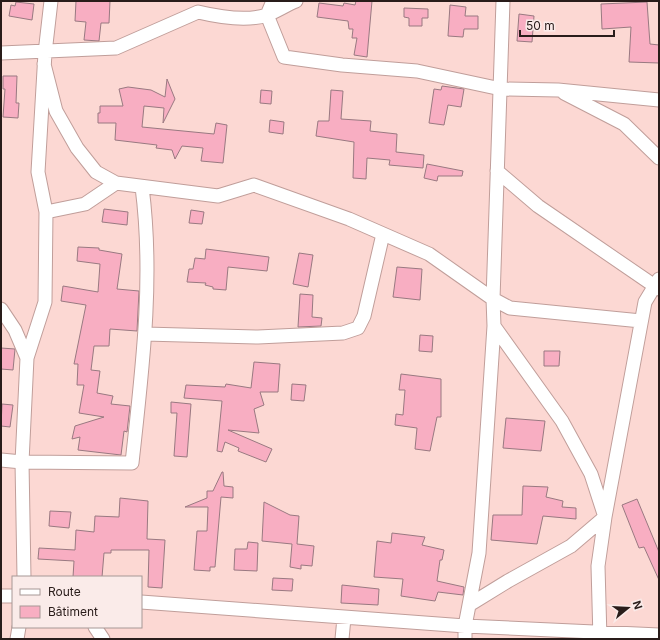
<svg xmlns="http://www.w3.org/2000/svg" width="660" height="640" font-family="Inter,sans-serif">
  <style>
    .building { fill: #f8aec2; stroke: #997981 }
    .lines { fill: none; stroke-linecap: round; stroke-linejoin: round }
    .street-casing { stroke: #c09e9a; stroke-width: 15 }
    .street { stroke: #fff; stroke-width: 13 }
  </style>
  <rect width="100%" height="100%" fill="#fcd8d3"/>
  <path class="building" d="M 76,1 L 110,1 L 109,23 L 101,23 L 99,41 L 84,40 L 86,22 L 75,21 Z
    M 356,1 L 372,1 L 367,57 L 354,55 L 357,38 L 352,38 L 353,29 L 349,29 L 348,21 L 317,17 L 319,3 L 343,6 L 344,3 L 355,5 Z
    M 16,2 L 34,4 L 32,20 L 9,16 L 11,5 L 15,6 Z
    M 647,2 L 650,44 L 659,45 L 659,63 L 629,62 L 631,27 L 602,29 L 601,4 Z
    M 450,5 L 466,7 L 465,16 L 478,16 L 478,29 L 464,29 L 463,37 L 448,36 Z
    M 404,8 L 428,9 L 428,18 L 422,18 L 422,26 L 409,26 L 409,18 L 404,17 Z
    M 519,14 L 534,16 L 532,42 L 517,41 Z
    M 3,76 L 17,76 L 16,103 L 19,103 L 18,118 L 3,117 L 5,89 L 3,89 Z
    M 167,79 L 175,99 L 163,123 L 164,108 L 144,106 L 142,127 L 214,134 L 216,123 L 227,125 L 223,163 L 201,161 L 203,148 L 182,146 L 175,159 L 172,150 L 156,148 L 157,145 L 115,140 L 116,123 L 98,123 L 98,113 L 100,113 L 100,106 L 123,106 L 119,89 L 128,87 L 151,90 L 165,97 Z
    M 442,86 L 464,89 L 461,107 L 448,105 L 444,125 L 429,123 L 434,89 L 441,90 Z
    M 261,90 L 272,91 L 271,104 L 260,103 Z
    M 331,90 L 343,91 L 341,119 L 371,121 L 370,131 L 397,134 L 396,152 L 424,155 L 423,168 L 389,165 L 390,160 L 367,158 L 366,179 L 353,178 L 354,142 L 316,136 L 318,121 L 329,121 Z
    M 270,120 L 284,122 L 283,134 L 269,132 Z
    M 427,164 L 463,171 L 462,176 L 438,176 L 437,181 L 424,178 Z
    M 104,209 L 128,212 L 127,225 L 102,222 Z
    M 191,210 L 204,212 L 202,224 L 189,223 Z
    M 78,247 L 99,248 L 99,250 L 122,254 L 117,289 L 139,291 L 137,331 L 110,329 L 109,346 L 94,346 L 91,370 L 100,371 L 97,393 L 113,396 L 111,404 L 130,406 L 127,432 L 124,431 L 121,455 L 78,450 L 80,437 L 72,439 L 75,426 L 104,417 L 79,413 L 84,385 L 77,385 L 78,364 L 74,364 L 86,305 L 61,301 L 63,286 L 98,292 L 100,264 L 77,261 Z
    M 206,249 L 269,257 L 267,271 L 228,267 L 226,290 L 213,289 L 213,287 L 205,285 L 206,283 L 187,282 L 189,269 L 193,269 L 195,258 L 205,259 Z
    M 299,253 L 313,255 L 308,287 L 293,284 Z
    M 397,267 L 422,269 L 420,300 L 393,297 Z
    M 300,294 L 313,295 L 312,317 L 322,318 L 321,326 L 298,327 Z
    M 420,335 L 433,336 L 432,352 L 419,351 Z
    M 1,348 L 15,349 L 13,370 L 1,369 Z
    M 544,351 L 560,351 L 559,366 L 544,366 Z
    M 254,362 L 280,364 L 278,392 L 260,392 L 264,405 L 254,409 L 259,433 L 228,430 L 272,449 L 266,462 L 238,451 L 239,448 L 225,442 L 222,452 L 217,451 L 222,401 L 184,398 L 186,385 L 225,387 L 226,384 L 251,388 Z
    M 401,374 L 441,379 L 441,417 L 437,417 L 430,451 L 415,449 L 417,428 L 395,425 L 396,414 L 403,415 L 405,390 L 399,390 Z
    M 292,384 L 306,385 L 304,401 L 291,400 Z
    M 171,402 L 191,404 L 187,457 L 174,456 L 177,413 L 171,413 Z
    M 2,404 L 13,405 L 10,427 L 1,426 Z
    M 506,418 L 545,421 L 541,451 L 503,448 Z
    M 222,472 L 223,472 L 224,486 L 233,487 L 233,498 L 221,497 L 215,567 L 210,567 L 210,571 L 194,570 L 197,531 L 207,531 L 208,507 L 185,507 L 207,498 L 207,491 L 213,491 Z
    M 523,486 L 548,487 L 546,497 L 563,501 L 562,507 L 576,508 L 576,519 L 543,516 L 537,544 L 491,540 L 493,515 L 522,515 Z
    M 120,498 L 148,501 L 147,539 L 165,540 L 162,588 L 148,587 L 149,550 L 111,550 L 111,553 L 104,553 L 102,577 L 73,577 L 74,561 L 38,559 L 39,548 L 75,550 L 76,530 L 94,532 L 95,516 L 119,517 Z
    M 637,499 L 659,552 L 659,580 L 644,547 L 639,548 L 622,505 Z
    M 264,502 L 290,515 L 299,516 L 297,544 L 314,546 L 312,566 L 301,565 L 301,569 L 290,567 L 292,544 L 262,541 Z
    M 50,511 L 71,512 L 69,528 L 49,526 Z
    M 392,533 L 425,537 L 422,545 L 444,550 L 442,560 L 440,560 L 437,581 L 464,587 L 463,595 L 438,592 L 435,601 L 401,596 L 403,579 L 374,577 L 377,541 L 391,543 Z
    M 248,542 L 258,543 L 257,571 L 234,570 L 235,549 L 247,549 Z
    M 273,578 L 293,579 L 292,591 L 272,590 Z
    M 342,585 L 379,589 L 378,605 L 341,603 Z"/>
  <g class="lines">
    <defs>
      <path id="street" d="M 273,1 L 267,15 L 284,57 L 342,65 L 417,71 L 501,89 L 558,90 L 659,100
        M 1,53 L 116,48 L 198,12 C 219,17 246,22 267,15 C 277,11 286,5 296,1
        M 44,64 L 56,111 L 77,148 L 96,172 L 116,183 L 218,196 L 254,185 L 349,219 L 429,254 L 493,299 L 510,308 L 641,321
        M 564,93 L 624,124 L 659,158
        M 497,171 L 538,206 L 659,289
        M 46,212 L 85,204 L 116,183
        M 1,309 L 15,330 L 27,358
        M 145,334 L 258,337 L 343,333 L 358,328 L 364,316 L 383,234
        M 1,460 L 22,462 L 132,463 C 142,371 154,279 142,187
        M 24,577 L 22,462 L 27,358 L 45,302 L 46,212 L 38,172 L 45,53 L 51,1
        M 1,596 L 13,596
        M 141,602 L 465,626 L 659,635
        M 469,605 L 508,581 L 571,546 L 605,517 L 591,474 L 562,421 L 494,326
        M 95,627 L 103,639
        M 17,639 L 19,627
        M 342,639 L 344,618
        M 465,639 L 465,626 L 479,553 L 494,326 L 493,299 L 503,1
        M 600,639 L 598,566 L 605,517 L 645,302 L 659,279"/>
    </defs>
    <use href="#street" class="street-casing"/>
    <use href="#street" class="street"/>
  </g>
  <rect width="660" height="640" fill="none" stroke="#291c1a" stroke-width="4"/>
  <rect x="12" y="576" width="130" height="52" fill="#faebe9" stroke="#a69896"/>
  <rect x="20" y="589" width="20" height="6" fill="#ffffff" stroke="#a69896"/>
  <text x="48" y="596" font-size="12" fill="#291c1a">Route</text>
  <rect x="20" y="606" width="20" height="12" fill="#f8aec2" stroke="#a69896"/>
  <text x="48" y="616" font-size="12" fill="#291c1a">Bâtiment</text>
  <g transform="translate(628 608) rotate(72)" stroke="#faebe9" stroke-width="3" paint-order="stroke">
  <path d="M0-3L7 15L0 10L-7 15Z" fill="#291c1a"/>
  <text y="-6" font-size="11" font-weight="bold" text-anchor="middle" fill="#291c1a">N</text>
  </g>
  <path d="M520 30v6h94v-6" fill="none" stroke="#291c1a" stroke-width="2"/>
  <text x="526" y="30" font-size="12" fill="#291c1a" stroke="#faebe9" stroke-width="3" paint-order="stroke">50 m</text>
</svg>
